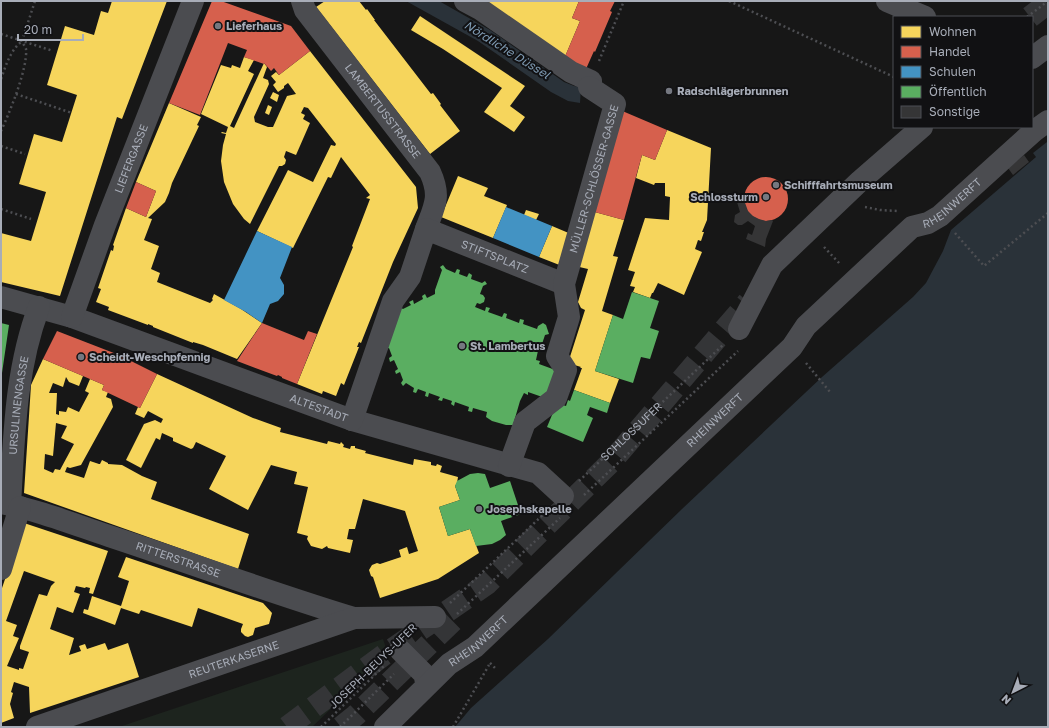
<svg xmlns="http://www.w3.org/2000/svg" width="1049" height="728" font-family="'Golos Text',sans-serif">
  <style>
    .green { fill: #1d241e }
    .water { fill: #2a3239 }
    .homes { fill: #f6d55c; fill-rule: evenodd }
    .shops { fill: #d6604d }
    .schools { fill: #4393c3 }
    .public { fill: #5aae61 }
    .building { fill: #353536 }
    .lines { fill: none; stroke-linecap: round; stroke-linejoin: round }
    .highway-tunnel { stroke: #343537; stroke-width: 22; stroke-dasharray: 22 11; stroke-linecap: butt }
    .path { stroke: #4d4e52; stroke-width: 2.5; stroke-dasharray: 2 3; stroke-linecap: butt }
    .street { stroke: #4b4c50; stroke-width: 22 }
    .poi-dot { fill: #757880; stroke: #111113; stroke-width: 1.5 }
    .labels { text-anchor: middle; stroke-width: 4; stroke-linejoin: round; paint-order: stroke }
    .poi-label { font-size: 11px; font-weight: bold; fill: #a8adb8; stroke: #111113; text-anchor: start }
    .street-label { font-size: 11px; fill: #a8adb8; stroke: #111113 }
    .water-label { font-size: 12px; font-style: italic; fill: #7f9bb3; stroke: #111113 }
  </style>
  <rect width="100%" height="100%" fill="#171717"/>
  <path class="green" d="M 383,639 L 388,654 L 312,727 L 119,727 Z"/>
  <path class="water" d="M 406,1 L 439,1 L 490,30 L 564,82 L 574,86 L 581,87 L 580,103 L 568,101 L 551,92 L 478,41 Z
    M 1047,142 L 1048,727 L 455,727 L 471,708 L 548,639 L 682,509 L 822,377 L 913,297 L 926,283 L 943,251 L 951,230 L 1036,157 L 1033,153 Z"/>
  <path class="homes" d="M 112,1 L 167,1 L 122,119 L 117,117 L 60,296 L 1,282 L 1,233 L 31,241 L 46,192 L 19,184 L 34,134 L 62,142 L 77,95 L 47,85 L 65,26 L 94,35 L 101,11 L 108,13 Z
    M 325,1 L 359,1 L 366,10 L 367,9 L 375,20 L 374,20 L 431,94 L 433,93 L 441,104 L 440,105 L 460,131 L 430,154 L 316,7 Z
    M 475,1 L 579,1 L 572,18 L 580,21 L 564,59 Z
    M 420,16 L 525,86 L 510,106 L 525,117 L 514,132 L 484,112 L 502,88 L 443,49 L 411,30 Z
    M 310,51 L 416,187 L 418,208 L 393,262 L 361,343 L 359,342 L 357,347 L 359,347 L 344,385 L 341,383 L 336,396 L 323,391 L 322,394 L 297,384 L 353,247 L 352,246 L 370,199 L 366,198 L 370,195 L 341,157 L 331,178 L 328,177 L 293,248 L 257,231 L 288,170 L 313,182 L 331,145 L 335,146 L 336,144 L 308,108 L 304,107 L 301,113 L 305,115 L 303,119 L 310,123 L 296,155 L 286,151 L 284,157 L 286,160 L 285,164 L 282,166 L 279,166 L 250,224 L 244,219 L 233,204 L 224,182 L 221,161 L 223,145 L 226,134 L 221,133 L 222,132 L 226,133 L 228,127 L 201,114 L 221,65 L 231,68 L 232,65 L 240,68 L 244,57 L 254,60 L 248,71 L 254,74 L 230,126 L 234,128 L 264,63 L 267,67 L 263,78 L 268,80 L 269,84 L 254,117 L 255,122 L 268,127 L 273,127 L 287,96 L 296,94 L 288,83 L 284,86 L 284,88 L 278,92 L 273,85 L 276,82 L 271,76 L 276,72 L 279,75 Z
    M 273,92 L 279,95 L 277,102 L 270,98 Z
    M 169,103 L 201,117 L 197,125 L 199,126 L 172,183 L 169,193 L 165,202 L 148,218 L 152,219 L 144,240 L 159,246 L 151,269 L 160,273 L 157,282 L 210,303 L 213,300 L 212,299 L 214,294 L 241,309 L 262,323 L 237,359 L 203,345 L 193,342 L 193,343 L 153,327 L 153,326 L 148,324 L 148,325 L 108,310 L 109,307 L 96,302 L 101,289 L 98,288 L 111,250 L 113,251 L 114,246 L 113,245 L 126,208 L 146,217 L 156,191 L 136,182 Z
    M 268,105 L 272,107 L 269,115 L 265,113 Z
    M 667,130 L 711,148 L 707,220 L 702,232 L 704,232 L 701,241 L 698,240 L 695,249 L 702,252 L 684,295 L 658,283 L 653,293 L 652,293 L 650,298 L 633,292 L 635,287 L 630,286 L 635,272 L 628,270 L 645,218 L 669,220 L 670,197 L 665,196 L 665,183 L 655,183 L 654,185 L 636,178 L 642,155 L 655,160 Z
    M 458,176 L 488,188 L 484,196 L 507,205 L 493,238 L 441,217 Z
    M 526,210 L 539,214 L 536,220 L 524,215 Z
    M 591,211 L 624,220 L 613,256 L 618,257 L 602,311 L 613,315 L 595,371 L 619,379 L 610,403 L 574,390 L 582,368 L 580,368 L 581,367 L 568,363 L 585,310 L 581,308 L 578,302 L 588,269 L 575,266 Z
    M 552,226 L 571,234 L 562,266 L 539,257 Z
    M 43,359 L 83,376 L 79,386 L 69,382 L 66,377 L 63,387 L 53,383 L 49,393 L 57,393 L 56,414 L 59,415 L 59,411 L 66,412 L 68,407 L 79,412 L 89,393 L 85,391 L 90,379 L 104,385 L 102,390 L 108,392 L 106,397 L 111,399 L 113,407 L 81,465 L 70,468 L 67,467 L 65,472 L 84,478 L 90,461 L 99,464 L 100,464 L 102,460 L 108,463 L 108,464 L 122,465 L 142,476 L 157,482 L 151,499 L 249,534 L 238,569 L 24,493 L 31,385 ZM 56,423 L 67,426 L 61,438 L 74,444 L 60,470 L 55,469 L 53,473 L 44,469 L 45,454 L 53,456 Z
    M 157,374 L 253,418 L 281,428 L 280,432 L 327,444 L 328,441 L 340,444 L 341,442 L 344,445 L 343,447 L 350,449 L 351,446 L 355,446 L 355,448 L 366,451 L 365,453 L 413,465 L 414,459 L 431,462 L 431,465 L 436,466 L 437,464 L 442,466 L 440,472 L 458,477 L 457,483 L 455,486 L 460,500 L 439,507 L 448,536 L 470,529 L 479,553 L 438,579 L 380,598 L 373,577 L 371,576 L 369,570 L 372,565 L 377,563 L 380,564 L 401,557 L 399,550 L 407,547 L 409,554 L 418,551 L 405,511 L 363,499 L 355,529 L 349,529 L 347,539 L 353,540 L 350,553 L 328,548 L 327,546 L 322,549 L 311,546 L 307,539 L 308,536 L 297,533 L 308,487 L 294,484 L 297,472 L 271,465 L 248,510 L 209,489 L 226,456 L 196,442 L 193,448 L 191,449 L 173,441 L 173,438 L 162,433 L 160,440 L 156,438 L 141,468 L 126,460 L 144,424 L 155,420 L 161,423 L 163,419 L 148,411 L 144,418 L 135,414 L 138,407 L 140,408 Z
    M 24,523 L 108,551 L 93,594 L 89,593 L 90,588 L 86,587 L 85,588 L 76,586 L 74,592 L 80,594 L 73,613 L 57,607 L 50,629 L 74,638 L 69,655 L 81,651 L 79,646 L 85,644 L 87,649 L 105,643 L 108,650 L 128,643 L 139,677 L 30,713 L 29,687 L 14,682 L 11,692 L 13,693 L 10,704 L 14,718 L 1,723 L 1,591 ZM 24,571 L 55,582 L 51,586 L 47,596 L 39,594 L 20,646 L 20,649 L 29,652 L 23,669 L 19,668 L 19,670 L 7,666 L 19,638 L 13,636 L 17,625 L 6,621 Z
    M 126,557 L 263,603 L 272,613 L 269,624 L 255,628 L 253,635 L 248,637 L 245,636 L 241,632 L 241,629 L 243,624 L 198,608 L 192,627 L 141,610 L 139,614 L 121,608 L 115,625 L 83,613 L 84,609 L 88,610 L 92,596 L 121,606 L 129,581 L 118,577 Z"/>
  <path class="shops" d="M 212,1 L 221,1 L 291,26 L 310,51 L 279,75 L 274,68 L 271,71 L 264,63 L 264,64 L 244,57 L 247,50 L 228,43 L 200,115 L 169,103 Z
    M 579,1 L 615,1 L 610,11 L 612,12 L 595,52 L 594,51 L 586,69 L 564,59 L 580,21 L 572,18 Z
    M 620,110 L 667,130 L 655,160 L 642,155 L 624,220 L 591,211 Z
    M744 199a22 22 0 1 1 44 0a22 22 0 1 1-44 0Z
    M 136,182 L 156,191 L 146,217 L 126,208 Z
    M 262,323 L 304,340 L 308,331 L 317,334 L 297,384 L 282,378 L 282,377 L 278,375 L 277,376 L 237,361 Z
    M 57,331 L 119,355 L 157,374 L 140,408 L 102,390 L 104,385 L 43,359 Z"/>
  <path class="schools" d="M 506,207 L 552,226 L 539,257 L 493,238 Z
    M 257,231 L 292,247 L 280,278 L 284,285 L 284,294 L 278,301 L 270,304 L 262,323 L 246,312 L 224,300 Z"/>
  <path class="public" d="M 443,265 L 446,269 L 455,273 L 457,269 L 460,270 L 459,274 L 467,277 L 469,273 L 472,275 L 471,279 L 482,283 L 485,281 L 487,284 L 483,286 L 480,294 L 483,295 L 485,298 L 484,302 L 480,304 L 477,303 L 475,307 L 485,311 L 486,307 L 490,308 L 488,312 L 502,317 L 504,313 L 507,314 L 506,318 L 519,323 L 520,319 L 524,320 L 523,324 L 537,329 L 538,326 L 543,323 L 546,325 L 549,334 L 545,335 L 542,344 L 539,346 L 536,360 L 540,361 L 539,364 L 558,371 L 548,399 L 528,392 L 528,395 L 524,393 L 520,401 L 513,425 L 506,425 L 492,421 L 486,417 L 487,412 L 473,408 L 472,412 L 468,411 L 469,407 L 455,402 L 454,406 L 451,404 L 452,401 L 443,398 L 442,401 L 438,400 L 440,397 L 429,393 L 428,397 L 425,396 L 426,392 L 418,389 L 416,393 L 413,392 L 414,388 L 406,383 L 403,386 L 401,383 L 403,380 L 400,372 L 396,374 L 395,371 L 398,369 L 394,360 L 390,362 L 389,358 L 392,356 L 389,348 L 385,349 L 400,307 L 403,309 L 411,305 L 409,302 L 413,300 L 414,304 L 423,299 L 422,296 L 425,294 L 427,298 L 435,294 L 435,290 L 442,270 L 440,267 Z
    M 632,292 L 659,301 L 650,328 L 659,331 L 650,359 L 641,357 L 633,383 L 595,371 L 613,315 L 623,319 Z
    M 1,323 L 9,325 L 2,373 L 1,373 Z
    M 574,390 L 610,403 L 607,413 L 590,407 L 587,415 L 593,418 L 583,442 L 547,427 L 557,403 L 566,406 L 568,400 L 570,401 Z
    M 478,473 L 485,474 L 490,488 L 510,481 L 521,514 L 501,521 L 506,535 L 500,540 L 492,544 L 476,546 L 470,529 L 448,536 L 439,507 L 460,500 L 455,486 L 457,481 L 470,474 Z"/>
  <path class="building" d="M 1024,155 L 1029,162 L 1013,175 L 1008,168 Z
    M 744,200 L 748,211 L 753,216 L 759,219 L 766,221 L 772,220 L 773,221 L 766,239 L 765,247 L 746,239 L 748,233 L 752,235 L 755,226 L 748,221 L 742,225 L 738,225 L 734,222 L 735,215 L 740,212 L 737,202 Z"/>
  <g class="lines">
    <path class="highway-tunnel" d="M 1030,17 L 1048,3
      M 287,727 L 385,654 L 487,584 L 613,460 L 748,302
      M 341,727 L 356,715 L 456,618"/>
    <g class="path">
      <path d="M 729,1 L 894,77"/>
      <path d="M 1027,17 L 1048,1"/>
      <path d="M 1,34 L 53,51"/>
      <path d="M 599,61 L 624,1"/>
      <path d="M 1,79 C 6,65 10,51 22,41"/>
      <path d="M 16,94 L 72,113"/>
      <path d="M 1,131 C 9,114 28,68 26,49 C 25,46 23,44 22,41 L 35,1"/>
      <path d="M 1,146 L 25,154"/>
      <path d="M 865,207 L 880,210 L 897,211"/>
      <path d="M 1,209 L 31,219"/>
      <path d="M 955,233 L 984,266 L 1048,213"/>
      <path d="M 824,247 L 841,265"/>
      <path d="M 806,363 L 830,392"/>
      <path id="s1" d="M 579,481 L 724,344"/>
      <path d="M 584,495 L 738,351"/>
      <path d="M 450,603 L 548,510"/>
      <path d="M 457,614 L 560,518"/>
      <path d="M 490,663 L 496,669"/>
      <path d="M 321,727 L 385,665"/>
      <path d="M 340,727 L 394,674"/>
      <path d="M 453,727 L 489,665"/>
    </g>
    <g class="street">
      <path id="s2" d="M 302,1 L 305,10 L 430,172 C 441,196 435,205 426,229"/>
      <path d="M 465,1 L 480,9 L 571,72 L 591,81"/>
      <path d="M 887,1 L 925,17"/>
      <path d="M 1032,58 L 1048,46"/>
      <path id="s3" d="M 1,297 L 72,317 L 352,420 L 538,473 L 563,496"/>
      <path id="s4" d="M 72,317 L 105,225 L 193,1"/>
      <path d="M 739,329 L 772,265 L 860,181 L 922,127"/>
      <path id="s5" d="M 352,420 L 393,301 L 410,277 L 426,229 L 564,284"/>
      <path id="s6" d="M 509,466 L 525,422 L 556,398 L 566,370 L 557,356 L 569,317 L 564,284 L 615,104 L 589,87"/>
      <path id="s7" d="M 1,503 C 38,510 73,524 109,536 C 191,563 271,593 354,618"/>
      <path id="s8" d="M 10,505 C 14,439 15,370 39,307"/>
      <path d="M 1,569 L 20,507"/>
      <path d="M 400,650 L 426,676 L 425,678"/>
      <path id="s9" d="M 37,727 L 354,618 L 435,617"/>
      <path id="s10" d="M 385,727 L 449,664 L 475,647 L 792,347 L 806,326 L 912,227 L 928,223 L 940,216 L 1034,131 L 1048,121"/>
    </g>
  </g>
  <g class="poi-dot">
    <circle cx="218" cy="26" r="4"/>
    <circle cx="669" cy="91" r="4"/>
    <circle cx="776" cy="185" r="4"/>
    <circle cx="766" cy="197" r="4"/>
    <circle cx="462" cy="346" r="4"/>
    <circle cx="81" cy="357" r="4"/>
    <circle cx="479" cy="509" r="4"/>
  </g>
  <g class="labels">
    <g class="poi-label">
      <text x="226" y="30">Lieferhaus</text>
      <text x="677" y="95">Radschlägerbrunnen</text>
      <text x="784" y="189">Schifffahrtsmuseum</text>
      <text x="758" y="201" text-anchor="end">Schlossturm</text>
      <text x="470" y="350">St. Lambertus</text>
      <text x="89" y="361">Scheidt-Weschpfennig</text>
      <text x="487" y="513">Josephskapelle</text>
    </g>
    <g class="street-label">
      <text dy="4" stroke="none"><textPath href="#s2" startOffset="137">LAMBERTUSSTRASSE</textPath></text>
      <text dy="4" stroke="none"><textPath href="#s4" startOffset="169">LIEFERGASSE</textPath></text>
      <text dy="4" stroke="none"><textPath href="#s6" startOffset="316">MÜLLER-SCHLÖSSER-GASSE</textPath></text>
      <text dy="4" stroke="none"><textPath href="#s10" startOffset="775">RHEINWERFT</textPath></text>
      <text dy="4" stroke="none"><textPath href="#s5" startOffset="280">STIFTSPLATZ</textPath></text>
      <text dy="4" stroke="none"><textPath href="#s8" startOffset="100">URSULINENGASSE</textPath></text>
      <text dy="4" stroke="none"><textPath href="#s3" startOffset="337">ALTESTADT</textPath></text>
      <text dy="4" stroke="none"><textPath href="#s10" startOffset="451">RHEINWERFT</textPath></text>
      <text dy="4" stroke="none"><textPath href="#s1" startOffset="72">SCHLOSSUFER</textPath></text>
      <text dy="4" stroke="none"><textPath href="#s7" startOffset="186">RITTERSTRASSE</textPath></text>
      <text dy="4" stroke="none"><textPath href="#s10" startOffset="127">RHEINWERFT</textPath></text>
      <text dy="4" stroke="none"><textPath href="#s9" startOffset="208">REUTERKASERNE</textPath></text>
      <text transform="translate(373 666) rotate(-44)" y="4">JOSEPH-BEUYS-UFER</text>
    </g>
    <g class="water-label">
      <text transform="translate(507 50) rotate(32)" y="4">Nördliche Düssel</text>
    </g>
  </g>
  <rect width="1049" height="728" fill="none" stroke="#a8adb8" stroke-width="4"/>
  <rect x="893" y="16" width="140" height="112" fill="#111113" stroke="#4d4f55"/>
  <rect x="901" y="26" width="20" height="12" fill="#f6d55c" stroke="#4d4f55"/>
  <text x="929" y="36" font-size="12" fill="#a8adb8">Wohnen</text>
  <rect x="901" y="46" width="20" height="12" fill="#d6604d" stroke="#4d4f55"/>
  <text x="929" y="56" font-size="12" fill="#a8adb8">Handel</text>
  <rect x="901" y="66" width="20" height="12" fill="#4393c3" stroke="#4d4f55"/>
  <text x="929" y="76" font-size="12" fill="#a8adb8">Schulen</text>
  <rect x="901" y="86" width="20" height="12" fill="#5aae61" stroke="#4d4f55"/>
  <text x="929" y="96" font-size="12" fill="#a8adb8">Öffentlich</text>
  <rect x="901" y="106" width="20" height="12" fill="#353536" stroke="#4d4f55"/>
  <text x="929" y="116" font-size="12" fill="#a8adb8">Sonstige</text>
  <g transform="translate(1013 692) rotate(222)" stroke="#111113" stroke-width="3" paint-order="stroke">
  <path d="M0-3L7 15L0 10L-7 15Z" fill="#a8adb8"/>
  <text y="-6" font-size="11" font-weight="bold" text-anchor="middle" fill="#a8adb8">N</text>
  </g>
  <path d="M18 34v6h65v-6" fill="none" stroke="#a8adb8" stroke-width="2"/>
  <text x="24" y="34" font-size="12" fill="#a8adb8" stroke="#111113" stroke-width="3" paint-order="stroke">20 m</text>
</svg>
